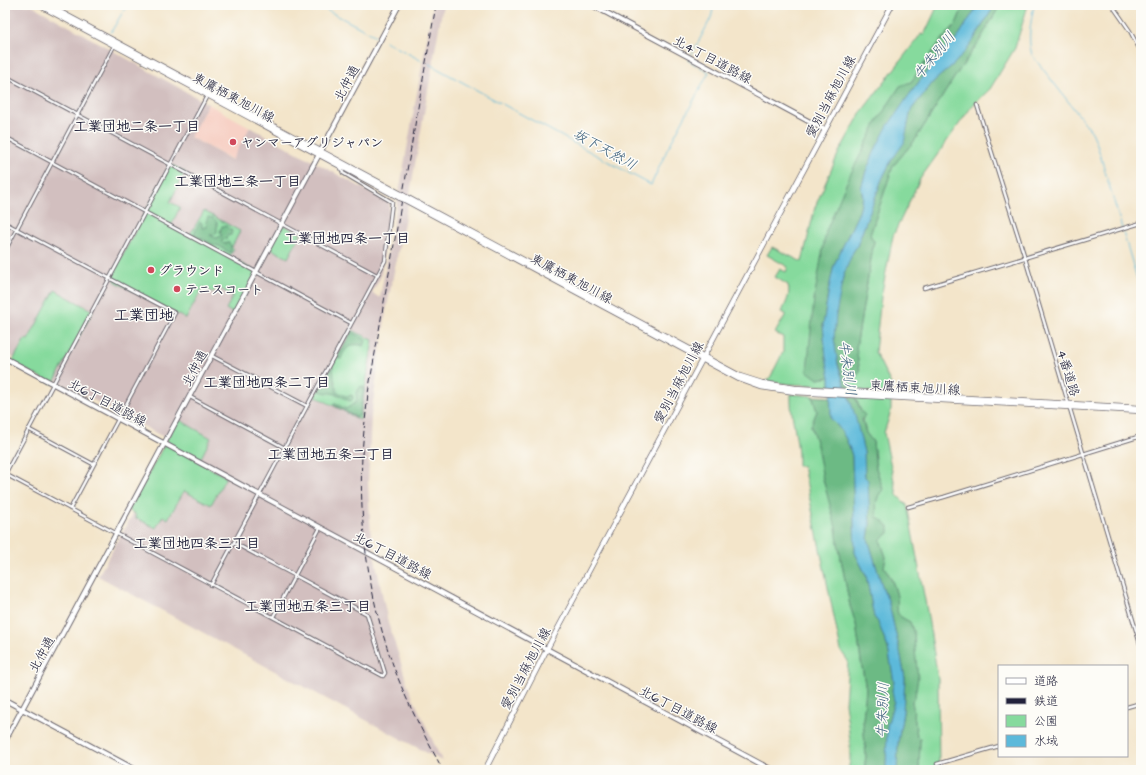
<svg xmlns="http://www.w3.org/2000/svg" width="1146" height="775" font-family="'Architects Daughter','Klee One',sans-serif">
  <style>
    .built { fill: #f7d1c6 }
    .industrial { fill: #d2bfbf }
    .green { fill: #86da9d; stroke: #547e6c }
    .forest { fill: #6cba84; stroke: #476e60 }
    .water { fill: #5cb9da; stroke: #3f6e8a }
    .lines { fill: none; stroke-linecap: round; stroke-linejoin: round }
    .stream { stroke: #5cb9da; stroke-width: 1 }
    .street-casing { stroke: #6b666d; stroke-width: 4.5 }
    .secondary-casing { stroke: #6b666d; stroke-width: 6 }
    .primary-casing { stroke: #6b666d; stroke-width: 6 }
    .street { stroke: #fff; stroke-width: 2.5 }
    .secondary { stroke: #fff; stroke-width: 4 }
    .primary { stroke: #fff; stroke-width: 4.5 }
    .rail { stroke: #22223b; stroke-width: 1; stroke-dasharray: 6 3; stroke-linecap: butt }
    .primary-bridge-casing { stroke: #6b666d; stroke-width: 6; stroke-linecap: butt }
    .primary-bridge { stroke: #fff; stroke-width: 4.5 }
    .poi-dot { fill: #d1495b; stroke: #fdfcf7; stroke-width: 1.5 }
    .labels { text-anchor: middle; stroke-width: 3; stroke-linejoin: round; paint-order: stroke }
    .street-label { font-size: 13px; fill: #22223b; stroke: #fdfcf7 }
    .poi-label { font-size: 13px; font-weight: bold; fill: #22223b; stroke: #fdfcf7; text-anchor: start }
    .water-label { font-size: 14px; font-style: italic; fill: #395e7b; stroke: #fdfcf7 }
    .neighbourhood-label { font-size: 14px; font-weight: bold; fill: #22223b; stroke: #fdfcf7 }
    .quarter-label { font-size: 15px; font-weight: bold; fill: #22223b; stroke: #fdfcf7 }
  </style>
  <rect width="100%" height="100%" fill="#fdfcf7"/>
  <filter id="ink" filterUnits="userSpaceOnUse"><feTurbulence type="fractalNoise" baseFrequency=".025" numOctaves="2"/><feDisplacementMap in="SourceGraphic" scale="8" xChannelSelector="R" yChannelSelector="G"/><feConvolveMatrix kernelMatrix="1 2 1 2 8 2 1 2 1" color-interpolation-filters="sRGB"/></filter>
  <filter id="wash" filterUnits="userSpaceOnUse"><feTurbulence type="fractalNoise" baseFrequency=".012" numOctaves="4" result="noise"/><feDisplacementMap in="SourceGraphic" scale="16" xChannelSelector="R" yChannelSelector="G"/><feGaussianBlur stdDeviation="0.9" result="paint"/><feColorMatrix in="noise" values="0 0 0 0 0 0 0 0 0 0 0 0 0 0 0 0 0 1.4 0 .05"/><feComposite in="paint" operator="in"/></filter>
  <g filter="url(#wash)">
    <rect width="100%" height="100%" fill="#f3e5ca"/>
    <path class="built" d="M 208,104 L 250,127 L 233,160 L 190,137 Z"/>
    <path class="industrial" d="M 5,5 L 31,5 L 208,104 L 190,137 L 232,160 L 250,127 L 390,203 L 381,276 L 372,293 L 380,298 L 433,5 L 443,5 L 410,193 L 386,311 L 371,416 L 368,482 L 371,539 L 388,623 L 398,653 L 408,687 L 442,761 L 98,576 L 173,442 L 5,353 Z"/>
    <path class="green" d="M 938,5 L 964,5 L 956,24 L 940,42 L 911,82 L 900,87 L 818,379 L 830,377 L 830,386 L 788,384 L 767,381 L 771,376 L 783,352 L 783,337 L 775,333 L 786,314 L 782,312 C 786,302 791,295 788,285 L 775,277 L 780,269 L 786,272 L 788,267 L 767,255 L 772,247 L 802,262 L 815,207 L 839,152 L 862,111 L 921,34 L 924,35 Z
      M 1000,5 L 1028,5 L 1015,48 L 990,89 L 972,106 L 920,179 L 893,236 L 881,297 L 875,352 L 891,384 L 891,393 L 848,390 L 849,384 L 860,372 L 856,348 L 874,241 L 870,235 L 893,166 L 915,140 L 954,78 L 980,40 Z
      M 170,166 L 174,166 L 185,172 L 170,202 L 180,207 L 171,226 L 189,236 L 204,211 L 240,231 L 232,247 L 234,249 L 229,257 L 257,272 L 234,314 L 226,309 L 233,296 L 217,287 L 213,293 L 203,287 L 186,319 L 116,282 L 112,275 Z
      M 282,224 L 301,234 L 288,258 L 269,248 Z
      M 55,290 L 93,311 L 53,384 L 12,362 L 25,339 L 28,340 Z
      M 352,330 L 373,340 L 360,420 L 315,396 Z
      M 791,394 L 812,396 L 817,411 L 811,426 L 817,445 L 823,479 L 837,528 L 838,543 L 850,606 L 856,623 L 861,661 L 866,689 L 863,720 L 866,756 L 864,770 L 848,770 L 850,761 L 850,740 L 845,703 L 848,661 L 841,651 L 803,466 L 798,466 C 798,458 798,451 797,444 C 795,427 790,411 791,394 Z
      M 855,397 L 891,399 L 891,411 L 884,433 L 897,495 L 907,505 L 927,611 L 938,678 L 939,770 L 919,770 L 920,739 L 917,736 L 912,701 L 915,696 L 914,634 L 910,622 C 892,613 899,613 897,597 C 895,586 890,575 884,567 L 886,557 L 880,540 L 889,533 C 886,528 879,522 877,517 C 874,508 877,496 883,489 L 876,468 L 873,442 L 866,433 L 861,411 Z
      M 178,419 L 211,438 L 199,462 L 226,477 L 211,505 L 184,491 L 168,519 L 163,516 L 156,528 L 136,518 L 135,514 L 129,510 Z"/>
    <path class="forest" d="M 964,5 L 978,5 L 956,40 L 942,51 L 907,98 L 877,146 L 866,171 L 861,188 L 863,197 L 859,212 L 834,265 L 829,288 L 823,325 L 826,357 L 830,377 L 818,379 L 807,371 L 814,299 L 826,231 L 849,177 L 878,120 L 900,86 L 911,82 L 940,42 L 956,24 Z
      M 995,5 L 1000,5 L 980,40 L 954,78 L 915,140 L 893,166 L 870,235 L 874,241 L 856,348 L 860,372 L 849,384 L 848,390 L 847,390 C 841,373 835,357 834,339 C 833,317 843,263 857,246 L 882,179 L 907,129 L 911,110 L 934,81 L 954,64 L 969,47 Z
      M 208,217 L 213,218 L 217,222 L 217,232 L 214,235 L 210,235 L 216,238 L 222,236 L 220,232 L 222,226 L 226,226 L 232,231 L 231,235 L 227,236 L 226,239 L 221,241 L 224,244 L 228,242 L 231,245 L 231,250 L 230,253 L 219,246 L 211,244 L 205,240 L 193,235 L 200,222 L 202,223 L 202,228 L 207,227 L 206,222 Z
      M 352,332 L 366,340 L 364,346 C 352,342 345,347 341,359 L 339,359 L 338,357 Z
      M 333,366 L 334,379 L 337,389 L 336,391 L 348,397 L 350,395 L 353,396 L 353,399 L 351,401 C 346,400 343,397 339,395 C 332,392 327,394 320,391 Z
      M 361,386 L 364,387 L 359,416 L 356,417 L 334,405 L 335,403 L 346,409 L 355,403 L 357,399 L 356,393 Z
      M 812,396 L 830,397 L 831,419 C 842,429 848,441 852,456 L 855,553 L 866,575 L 874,617 L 878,622 L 888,648 L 894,682 L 892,690 L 894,701 L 887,726 L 886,770 L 864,770 L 866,756 L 863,720 L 866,689 L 861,661 L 856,624 L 850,606 L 838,543 L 836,528 L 823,479 L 817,445 L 811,426 L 817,411 Z
      M 849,397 L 855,397 L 861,411 L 865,415 L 862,419 L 866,433 L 873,442 L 876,468 L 883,490 C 875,497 876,507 877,517 L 889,526 L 889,533 L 880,540 L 886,557 L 884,567 C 890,575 895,587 897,597 C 899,613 892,613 910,622 L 914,634 L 915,650 L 918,678 L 915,696 L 912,701 L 917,736 L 920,739 L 919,770 L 897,770 L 898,743 L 903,712 L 905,678 L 900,652 L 888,600 L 884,592 L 868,539 L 870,524 L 865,477 L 864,452 Z"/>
    <path class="water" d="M 978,5 L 995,5 L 969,47 L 954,64 L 934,81 L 911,110 L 904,143 L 891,161 L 882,179 L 857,246 L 853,252 L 843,277 L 836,315 L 834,338 L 838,365 L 855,415 L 864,452 L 865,477 L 868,480 L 870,524 L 868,539 L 884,592 L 888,600 L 900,652 L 905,678 L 903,712 L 898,743 L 897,770 L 886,770 L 887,726 L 894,701 L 892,690 L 894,682 L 888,648 L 878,622 L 874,617 L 866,575 L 855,553 L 852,456 C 848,441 842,429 831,419 L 830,377 L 826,357 L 823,325 L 829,288 L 834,265 L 859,212 L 863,197 L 861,188 L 866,171 L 877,146 L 887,127 L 907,98 L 942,51 L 956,40 Z"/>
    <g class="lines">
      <path class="stream" d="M 317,5 L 376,36
        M 1034,5 C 1031,22 1027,38 1032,55 L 1092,132 L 1096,141 L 1141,292
        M 111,32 L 127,5
        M 385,41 L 422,61
        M 692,54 L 711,18 L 714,5
        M 689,60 L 689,61 L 696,65
        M 429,64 L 651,185 L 667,150 L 709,72 L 700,67"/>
    </g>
  </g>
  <g filter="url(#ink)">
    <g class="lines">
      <defs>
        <path id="street" d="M 1112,5 L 1130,31 L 1141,52
          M 5,76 L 377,275
          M 208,94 L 5,474 L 383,676 L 385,673 L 367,614 L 234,543
          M 977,105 L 1025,258 L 1141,647
          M 5,137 L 351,323
          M 5,223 L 175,313 L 70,509
          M 5,251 L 114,46
          M 924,288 L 1141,223
          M 212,356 L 307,406
          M 190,397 L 285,448
          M 28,429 L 93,464
          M 908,507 L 944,497 L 1141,436
          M 211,585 L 385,261 L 392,202 L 343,173 L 341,168
          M 273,617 L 320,528
          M 1127,707 L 1141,703
          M 937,764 L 999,746"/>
        <path id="secondary" d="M 592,5 L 825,130
          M 5,358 L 772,770
          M 5,700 L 136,770
          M 5,741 L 399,5"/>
        <path id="primary" d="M 39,5 L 400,198
          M 47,5 L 401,194
          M 406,197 L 740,376 L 762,383 L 795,388 L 1141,408
          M 405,200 L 739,379 L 761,387 L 795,392 L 1141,411
          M 485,770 L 547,649 L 892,5"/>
      </defs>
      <use href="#street" class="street-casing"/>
      <use href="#secondary" class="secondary-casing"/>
      <use href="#primary" class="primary-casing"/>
      <use href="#street" class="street"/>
      <use href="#secondary" class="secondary"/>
      <use href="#primary" class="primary"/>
      <path class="rail" d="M 436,5 L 368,393 C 366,414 363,435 362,456 C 358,542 374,630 411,708 C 421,729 432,750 443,770"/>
      <defs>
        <path id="primary-bridge" d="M 401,194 L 406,197
          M 400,198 L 405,200"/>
      </defs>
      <use href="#primary-bridge" class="primary-bridge-casing"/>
      <use href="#primary-bridge" class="primary-bridge"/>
    </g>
  </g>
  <g class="poi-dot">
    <circle cx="233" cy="142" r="4"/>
    <circle cx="151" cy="270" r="4"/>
    <circle cx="177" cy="289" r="4"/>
  </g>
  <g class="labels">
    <g class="street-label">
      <text transform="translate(713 59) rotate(28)" y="5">北4丁目道路線</text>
      <text transform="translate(346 83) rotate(-62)" y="5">北仲通</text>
      <text transform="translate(830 96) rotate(-62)" y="5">愛別当麻旭川線</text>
      <text transform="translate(234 97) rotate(28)" y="5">東鷹栖東旭川線</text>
      <text transform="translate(572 278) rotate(28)" y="5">東鷹栖東旭川線</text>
      <text transform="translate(194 368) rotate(-62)" y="5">北仲通</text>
      <text transform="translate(1069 373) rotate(73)" y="5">4番道路</text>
      <text transform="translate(678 382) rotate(-62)" y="5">愛別当麻旭川線</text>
      <text transform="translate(915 387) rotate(3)" y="5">東鷹栖東旭川線</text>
      <text transform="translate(108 402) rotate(28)" y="5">北6丁目道路線</text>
      <text transform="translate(393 555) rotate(28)" y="5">北6丁目道路線</text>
      <text transform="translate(41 654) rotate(-61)" y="5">北仲通</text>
      <text transform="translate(525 668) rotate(-62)" y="5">愛別当麻旭川線</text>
      <text transform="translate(679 709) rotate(28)" y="5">北6丁目道路線</text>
    </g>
    <g class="poi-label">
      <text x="241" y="147">ヤンマーアグリジャパン</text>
      <text x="159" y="275">グラウンド</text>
      <text x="185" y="294">テニスコート</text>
    </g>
    <g class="water-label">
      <text transform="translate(934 55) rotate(-50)" y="5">牛朱別川</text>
      <text transform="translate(605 149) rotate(29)" y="5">坂下天然川</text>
      <text transform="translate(848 368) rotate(82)" y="5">牛朱別川</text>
      <text transform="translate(882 710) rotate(-88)" y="5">牛朱別川</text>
    </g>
    <g class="neighbourhood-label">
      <text x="137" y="131">工業団地二条一丁目</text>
      <text x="238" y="186">工業団地三条一丁目</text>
      <text x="347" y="243">工業団地四条一丁目</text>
      <text x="267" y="387">工業団地四条二丁目</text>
      <text x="331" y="459">工業団地五条二丁目</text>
      <text x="197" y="548">工業団地四条三丁目</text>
      <text x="308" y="611">工業団地五条三丁目</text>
    </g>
    <g class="quarter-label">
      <text x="144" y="320">工業団地</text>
    </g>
  </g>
  <rect width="1146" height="775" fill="none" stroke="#fdfcf7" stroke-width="20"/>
  <rect x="998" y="665" width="130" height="92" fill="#fdfcf7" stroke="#a5a5ac"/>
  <rect x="1006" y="678" width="20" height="6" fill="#ffffff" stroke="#a5a5ac"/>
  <text x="1034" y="685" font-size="12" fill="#22223b">道路</text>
  <rect x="1006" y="698" width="20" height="6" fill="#22223b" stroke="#a5a5ac"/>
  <text x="1034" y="705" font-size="12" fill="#22223b">鉄道</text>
  <rect x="1006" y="715" width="20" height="12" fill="#86da9d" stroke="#a5a5ac"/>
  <text x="1034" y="725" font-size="12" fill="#22223b">公園</text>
  <rect x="1006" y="735" width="20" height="12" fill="#5cb9da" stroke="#a5a5ac"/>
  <text x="1034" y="745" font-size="12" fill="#22223b">水域</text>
</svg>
